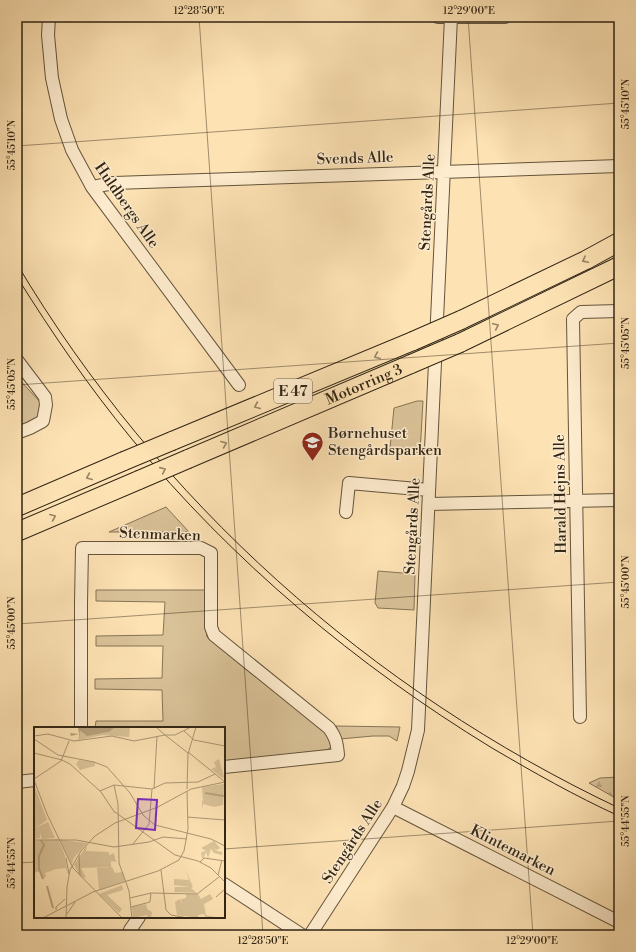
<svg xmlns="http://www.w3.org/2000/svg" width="636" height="952" font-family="'Libre Bodoni',serif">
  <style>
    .green { fill: #dac298; stroke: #867456 }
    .forest { fill: url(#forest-firs); stroke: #867456 }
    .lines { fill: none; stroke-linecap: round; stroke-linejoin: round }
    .minor-casing { stroke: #64543c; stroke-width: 14 }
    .highway-casing { stroke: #312515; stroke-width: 20 }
    .minor { stroke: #feecce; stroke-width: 12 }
    .highway { stroke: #fde2b3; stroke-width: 18 }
    .tram { stroke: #312515; stroke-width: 1 }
    .highway-bridge-casing { stroke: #312515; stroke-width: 20; stroke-linecap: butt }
    .highway-bridge { stroke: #fde2b3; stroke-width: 18 }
    .oneway { stroke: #978464 }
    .ticks { fill: none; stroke: #312515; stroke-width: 1; stroke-opacity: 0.45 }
    .labels { text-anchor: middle; stroke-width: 3; stroke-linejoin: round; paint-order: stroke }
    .shield { fill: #feecce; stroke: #6e614c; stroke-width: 1 }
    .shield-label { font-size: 14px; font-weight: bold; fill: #312515 }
    .street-label { font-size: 15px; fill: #312515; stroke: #feecce }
    .poi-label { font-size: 15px; fill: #312515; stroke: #feecce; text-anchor: start }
    .inset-river { fill: none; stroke: #b8a27d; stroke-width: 2 }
    .inset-road { fill: none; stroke: #ab9674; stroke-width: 1 }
    .view { fill: #7b2cbf; fill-opacity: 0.15; stroke: #7b2cbf; stroke-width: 2 }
    .inset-edge { fill: none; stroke: #312515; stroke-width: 2 }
    .neatline { fill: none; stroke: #312515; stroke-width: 1.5 }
    .ticks-label { font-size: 10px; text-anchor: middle; fill: #312515 }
  </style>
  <defs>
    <pattern id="forest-firs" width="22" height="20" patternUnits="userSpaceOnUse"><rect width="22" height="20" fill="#dac298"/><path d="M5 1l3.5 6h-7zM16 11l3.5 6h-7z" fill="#bca782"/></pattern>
  </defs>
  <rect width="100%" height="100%" fill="#fde2b3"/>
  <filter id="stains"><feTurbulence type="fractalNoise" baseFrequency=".005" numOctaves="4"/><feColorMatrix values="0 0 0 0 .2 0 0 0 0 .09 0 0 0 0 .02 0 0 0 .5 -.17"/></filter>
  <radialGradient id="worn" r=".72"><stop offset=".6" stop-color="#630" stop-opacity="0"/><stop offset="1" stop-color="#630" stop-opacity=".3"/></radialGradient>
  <path class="green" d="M 17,377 L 40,402 L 39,418 L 17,429 Z
    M 417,401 L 423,401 L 420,453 L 415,452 L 415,454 L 392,452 L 390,448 L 394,408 Z
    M 166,507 L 189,532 L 109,532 Z
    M 378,571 L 415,574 L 414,610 L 378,608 L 375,603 Z
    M 96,590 L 206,590 L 207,637 L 248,671 L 326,731 L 332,744 L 330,748 L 327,750 L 224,763 L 224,728 L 95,728 L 96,721 L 163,721 L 162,690 L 95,689 L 95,679 L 162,678 L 163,646 L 96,646 L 96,636 L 163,635 L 165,602 L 96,601 Z
    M 336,726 L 400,727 L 397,741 L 389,736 L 373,736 L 340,739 L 338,731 Z"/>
  <path class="forest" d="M 619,777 L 619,800 L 589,783 L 600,778 Z"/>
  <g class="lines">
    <defs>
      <path id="minor" d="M 49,17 L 48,35 L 52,78 L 61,119 L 72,150 L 92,187 L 239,385
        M 438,17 L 505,17
        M 92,187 L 114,183 L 619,166
        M 17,360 L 45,397 L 46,405 L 43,421 L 30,428 L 17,433
        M 429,504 L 619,500
        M 346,512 L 349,483 L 429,490
        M 580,717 L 573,319 L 581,312 L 619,311
        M 81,728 L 81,603 L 82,548 L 201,548 L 211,553 L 211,627 L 214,635 L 329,728 C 336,738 337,743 338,755 L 224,767
        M 17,782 L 35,780
        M 393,807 L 619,922
        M 224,884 L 302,935
        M 130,930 L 139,917
        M 17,934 L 18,935
        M 310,935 L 393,807 L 403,786 L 408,771 L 418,730 L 451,17"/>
      <g id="highway">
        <path d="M 461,320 L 586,260 L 619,242"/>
        <path d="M 460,343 L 619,266"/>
        <path d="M 172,441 L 413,341"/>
        <path id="s1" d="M 188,459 L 411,364"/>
        <path d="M 17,507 L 124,461"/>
        <path d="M 17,532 L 139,480"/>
      </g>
    </defs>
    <use href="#minor" class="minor-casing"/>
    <use href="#highway" class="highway-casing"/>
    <use href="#minor" class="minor"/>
    <use href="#highway" class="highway"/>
    <path class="tram" d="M 17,264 C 158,501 370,690 619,808
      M 17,277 C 52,333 89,387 131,438 C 232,561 356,665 492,748 C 533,772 575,796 619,816"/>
    <defs>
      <path id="highway-bridge" d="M 413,341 L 461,320
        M 411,364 L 460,343
        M 124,461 L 172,441
        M 139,480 L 188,459"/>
    </defs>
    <use href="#highway-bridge" class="highway-bridge-casing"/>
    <use href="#highway-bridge" class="highway-bridge"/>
  </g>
  <defs><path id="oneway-chevron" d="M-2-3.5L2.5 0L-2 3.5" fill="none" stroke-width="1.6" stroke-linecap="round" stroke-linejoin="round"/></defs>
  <g class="oneway">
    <use href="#oneway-chevron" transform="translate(585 260) rotate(153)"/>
    <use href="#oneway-chevron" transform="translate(496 326) rotate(-25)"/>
    <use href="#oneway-chevron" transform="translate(377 356) rotate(157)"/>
    <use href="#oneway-chevron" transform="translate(257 406) rotate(157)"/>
    <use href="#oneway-chevron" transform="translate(224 444) rotate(-23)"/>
    <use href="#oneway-chevron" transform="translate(163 470) rotate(-24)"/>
    <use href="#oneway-chevron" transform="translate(89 477) rotate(157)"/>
    <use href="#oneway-chevron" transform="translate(53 517) rotate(-23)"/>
  </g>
  <path class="ticks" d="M 199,17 L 263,935M 468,17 L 533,935M 17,146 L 619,103M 17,385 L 619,343M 17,624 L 619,582M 224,849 L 619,821M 17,863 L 35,862"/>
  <defs>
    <symbol id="school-pin" viewBox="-11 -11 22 30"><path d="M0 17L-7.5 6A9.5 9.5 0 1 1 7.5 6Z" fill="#8f2418" stroke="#feecce"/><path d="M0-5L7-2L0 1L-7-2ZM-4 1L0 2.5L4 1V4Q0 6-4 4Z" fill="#fff"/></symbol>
  </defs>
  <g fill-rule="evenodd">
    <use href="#school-pin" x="300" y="430" width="25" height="34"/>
  </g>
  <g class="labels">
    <rect class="shield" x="274" y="379" width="38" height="24" rx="3"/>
    <g class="shield-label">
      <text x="293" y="396">E 47</text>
    </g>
    <g class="street-label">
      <text transform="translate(355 158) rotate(-2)" y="5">Svends Alle</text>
      <text transform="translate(427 202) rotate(-87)" y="5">Stengårds Alle</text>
      <text transform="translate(127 205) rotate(55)" y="5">Huldbergs Alle</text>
      <text dy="5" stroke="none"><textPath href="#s1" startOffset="191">Motorring 3</textPath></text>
      <text transform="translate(560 494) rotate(-91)" y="5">Harald Hejns Alle</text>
      <text transform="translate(412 526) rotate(-87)" y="5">Stengårds Alle</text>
      <text transform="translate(160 534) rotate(2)" y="5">Stenmarken</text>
      <text transform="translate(352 841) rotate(-57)" y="5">Stengårds Alle</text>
      <text transform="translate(513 850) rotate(27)" y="5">Klintemarken</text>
    </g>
    <g class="poi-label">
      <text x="328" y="438">Børnehuset<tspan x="328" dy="17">Stengårdsparken</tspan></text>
    </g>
  </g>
  <g transform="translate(34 727)">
    <rect width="191" height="191" fill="#fde2b3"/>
    <path d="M 81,0 L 96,0 L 95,10 L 69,8 L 44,13 L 46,4 L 51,8 L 71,6 ZM 185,32 L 190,50 L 188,51 L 177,42 L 182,40 L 180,35 ZM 45,33 L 61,35 L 61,39 L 46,43 L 42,37 ZM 190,57 L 189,78 L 180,80 L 169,77 L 168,83 L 168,74 L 166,73 L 169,74 L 168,60 ZM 14,95 L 21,111 L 8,112 L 6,106 L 6,111 L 0,112 L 1,101 ZM 24,112 L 31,128 L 34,148 L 32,141 L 22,142 L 11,146 L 12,150 L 9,151 L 6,144 L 0,146 L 0,114 L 7,113 L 10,117 L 9,113 ZM 25,112 L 29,113 L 53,116 L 39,132 L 38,137 ZM 180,114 L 186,121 L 183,123 L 180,121 L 183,124 L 188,125 L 188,128 L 180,126 L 177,122 L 174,131 L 172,125 L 170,130 L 168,125 L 170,131 L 168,131 L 167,125 L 172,124 L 167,121 ZM 53,118 L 52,124 L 75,125 L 75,128 L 80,126 L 82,135 L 77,134 L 77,140 L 47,141 L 52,151 L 46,149 L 40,138 ZM 152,144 L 159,160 L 157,161 L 163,166 L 140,165 L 141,160 L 156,160 L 140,158 L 140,152 L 155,153 ZM 88,158 L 89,163 L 73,168 L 88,182 L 85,186 L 65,167 ZM 152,167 L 164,167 L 167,172 L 176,167 L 179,172 L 170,177 L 172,188 L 185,191 L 172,191 L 170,187 L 164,188 L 164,191 L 143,188 L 141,175 L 146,172 L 149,178 L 147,172 L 152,171 ZM 112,177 L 113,182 L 118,185 L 117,190 L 123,191 L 114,191 L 113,188 L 99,191 L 98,180 Z" fill="#dac298"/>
    <path d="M 0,58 L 13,93 L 0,102 Z" fill="#dac298"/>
    <path d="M 185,58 L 190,64 L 187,68 L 188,74 L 182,79 L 174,77 L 172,71 L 170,77 L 170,64 L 175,63 L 172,60 Z" fill="#dac298"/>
    <path d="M 78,140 L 81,146 L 89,145 L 91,154 L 65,163 L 63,141 Z" fill="#dac298"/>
    <path d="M 44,0 L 81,0 L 75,5 L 53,9 L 46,4 L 45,11 L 45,7 L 37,9 L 36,6 L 45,7 Z" fill="#b8a27d"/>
    <path class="inset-river" d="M 171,66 L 190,69M 7,113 L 10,118 L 5,129 L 5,142 L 9,152M 13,159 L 19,181"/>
    <path class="inset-road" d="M 122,0 L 131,8 L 141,8 L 157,0M 150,4 L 160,13 L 191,19M 131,8 L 154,26M 0,9 L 14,7 L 40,14 L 78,9 L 100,14 L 131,8M 0,12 L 24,28 L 60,35 L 73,40 L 96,66 L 109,88 L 121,98 L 177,112 L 191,119M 154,25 L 191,55M 0,26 L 28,33 L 36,37 L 67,65 L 81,86M 0,52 L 27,34 L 35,14M 0,53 L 13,87 L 39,141 L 88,191M 80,58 L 84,77 L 85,136 L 95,164 L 98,191M 120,62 L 123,9M 153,62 L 154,27 L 162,0M 66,64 L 80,58 L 118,62 L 131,56 L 164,55 L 181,47M 81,85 L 141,128 L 164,134 L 177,141 L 191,155M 153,90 L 191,93M 0,113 L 42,113 L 80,120 L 115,115 L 129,110 L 153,112M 99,117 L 115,97 L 118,62M 45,128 L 46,148M 32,131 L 35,147M 166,135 L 170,131 L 191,134M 127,143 L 132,183 L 137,188 L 154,191M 184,148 L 188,133M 182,170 L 191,162M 96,171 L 117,166 L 163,167 L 185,150M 97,180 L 116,175 L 117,166M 22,183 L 22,180 L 31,172M 33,187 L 41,175M 9,191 L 59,165 L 124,144 L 145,133 L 150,124 L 154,102 L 153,64M 32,191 L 33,160 L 36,143 L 47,124 L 61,109 L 81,96 L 124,80 L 157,62 L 191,55"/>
    <path class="view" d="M 104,72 L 123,73 L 121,103 L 102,101 Z"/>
    <rect width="191" height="191" class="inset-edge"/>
  </g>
  <rect width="636" height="952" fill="none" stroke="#fde2b3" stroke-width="44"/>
  <rect x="22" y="22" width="592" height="908" class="neatline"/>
  <g class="ticks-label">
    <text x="199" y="14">12°28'50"E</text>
    <text x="469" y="14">12°29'00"E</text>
    <text transform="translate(625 104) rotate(-90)" y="4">55°45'10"N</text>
    <text transform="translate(11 145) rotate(-90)" y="4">55°45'10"N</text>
    <text transform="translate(625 343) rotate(-90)" y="4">55°45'05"N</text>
    <text transform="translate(11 384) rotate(-90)" y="4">55°45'05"N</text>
    <text transform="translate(625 582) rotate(-90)" y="4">55°45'00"N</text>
    <text transform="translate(11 623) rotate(-90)" y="4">55°45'00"N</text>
    <text transform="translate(625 821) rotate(-90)" y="4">55°44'55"N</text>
    <text transform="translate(11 863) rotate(-90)" y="4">55°44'55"N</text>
    <text x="263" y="944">12°28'50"E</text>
    <text x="532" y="944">12°29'00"E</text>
  </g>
  <rect width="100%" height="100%" filter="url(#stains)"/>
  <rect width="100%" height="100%" fill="url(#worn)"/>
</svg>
